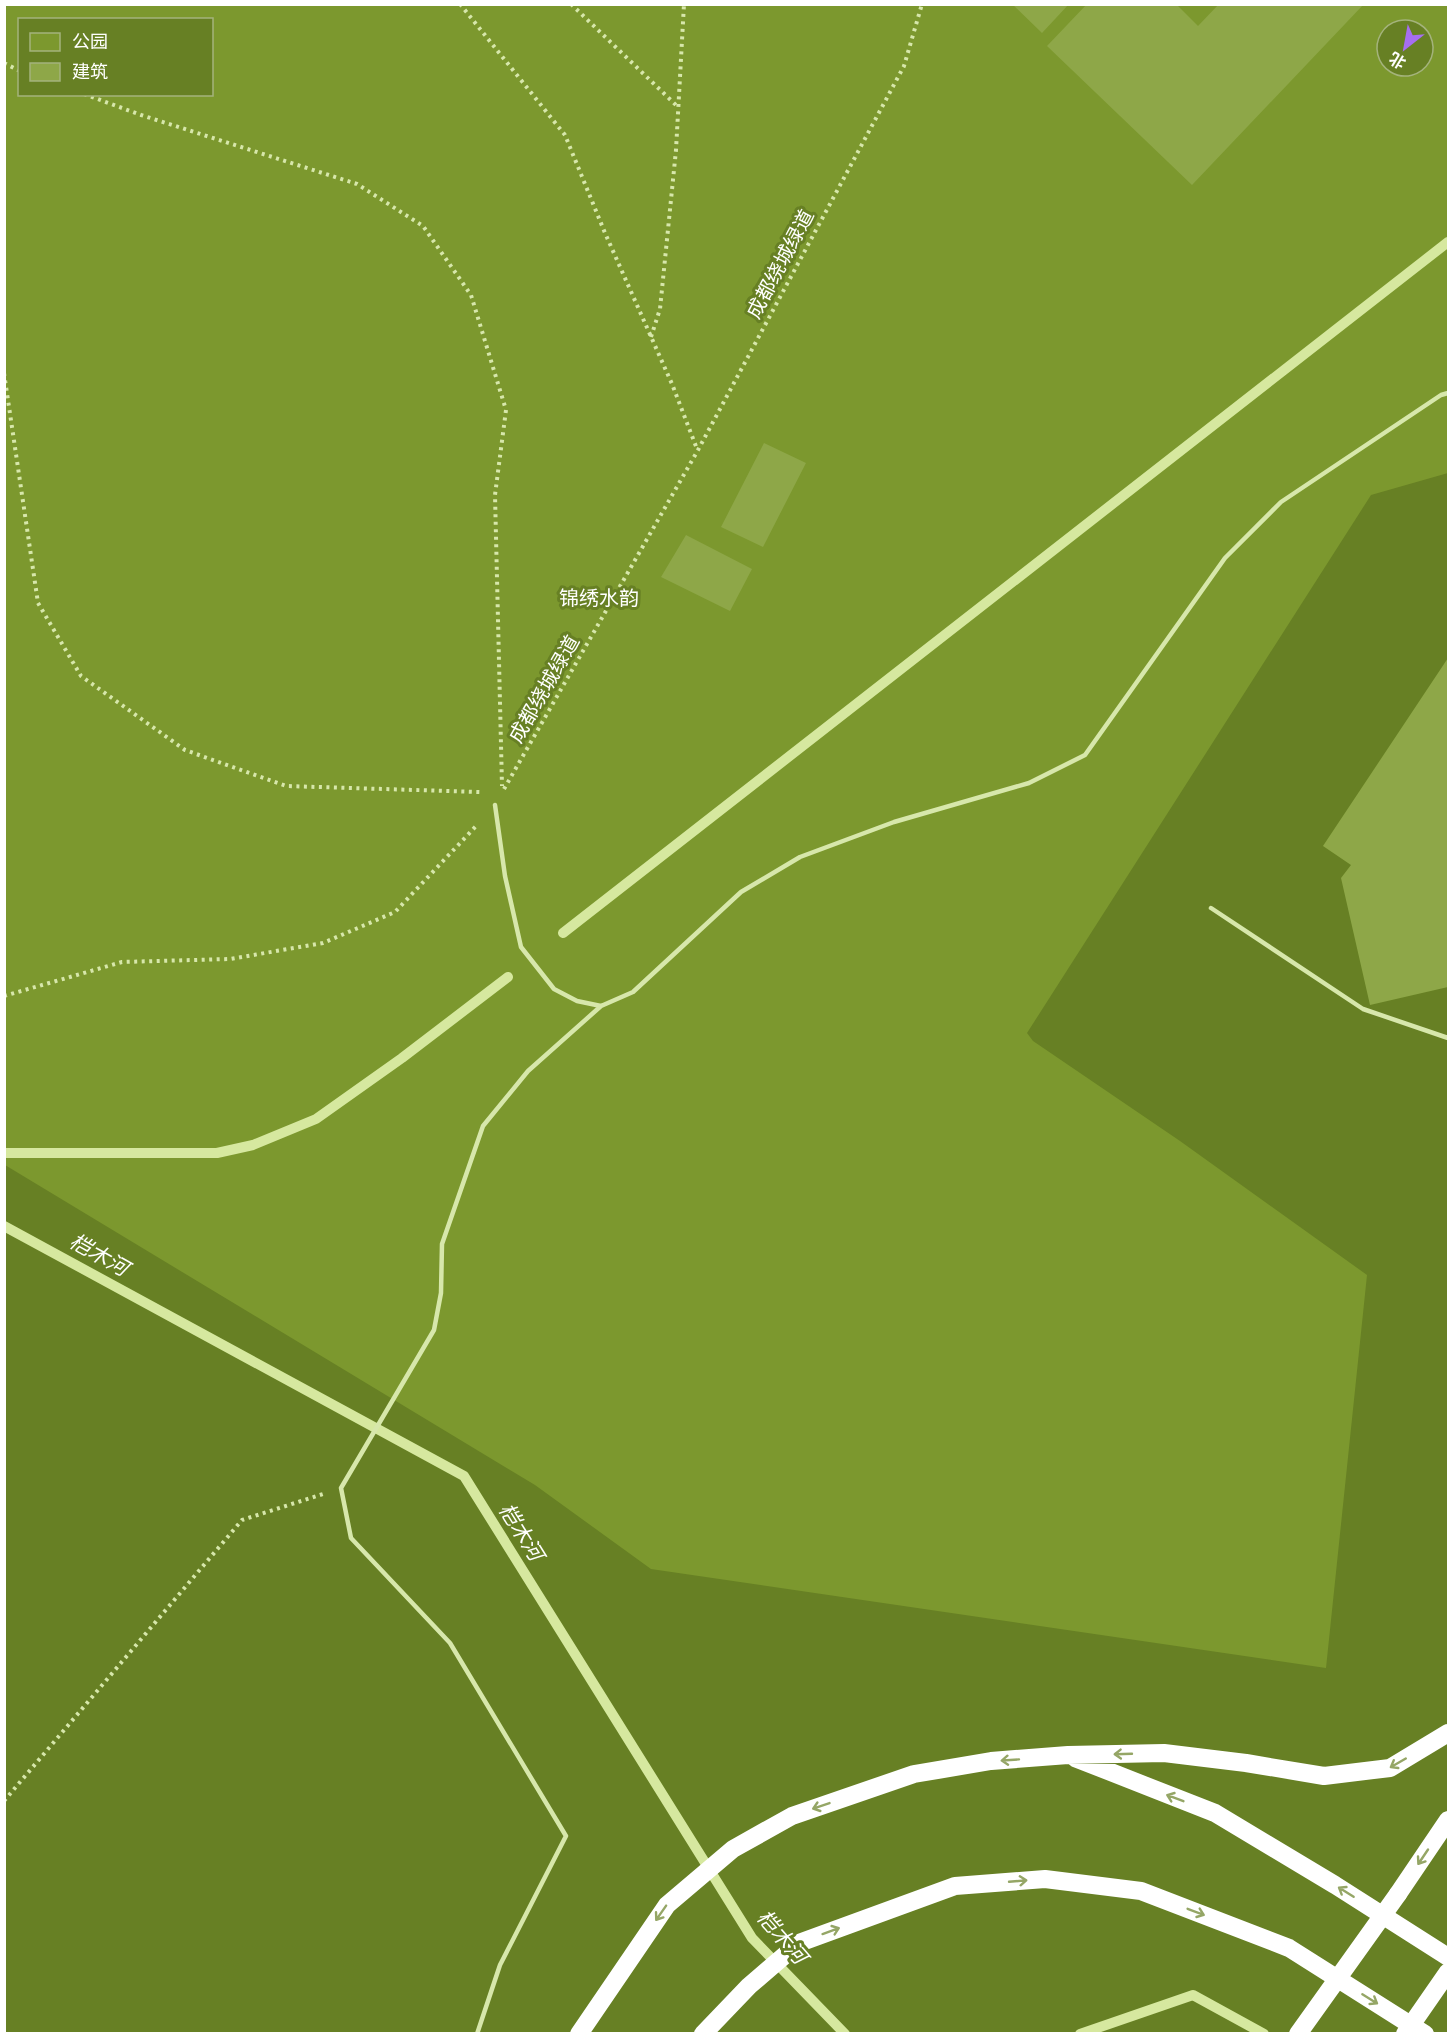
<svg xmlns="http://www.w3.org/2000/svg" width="1453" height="2038" font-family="'Golos Text','Noto Sans SC',sans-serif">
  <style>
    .green { fill: #7c982e; fill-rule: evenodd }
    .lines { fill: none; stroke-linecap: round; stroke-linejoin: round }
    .stream { stroke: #d6e89f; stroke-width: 10 }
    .building { fill: #8ea748 }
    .path { stroke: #d7e7ab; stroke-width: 4; stroke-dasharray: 3 4.5; stroke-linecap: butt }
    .service { stroke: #d7e7ab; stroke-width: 4.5 }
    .motorway { stroke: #fff; stroke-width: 18 }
    .motorway-bridge { stroke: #fff; stroke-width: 18 }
    .oneway { stroke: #95a666 }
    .labels { text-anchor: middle; stroke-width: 6; stroke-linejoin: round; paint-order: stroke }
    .street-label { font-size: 20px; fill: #fff; stroke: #678024 }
    .park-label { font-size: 20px; fill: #fff; stroke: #678024 }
    .water-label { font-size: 21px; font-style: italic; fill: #fff; stroke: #678024 }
  </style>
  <rect width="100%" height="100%" fill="#678024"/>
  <path class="green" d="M 4,5 L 1448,5 L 1448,473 L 1371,495 L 1027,1033 L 1033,1041 L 1180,1141 L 1367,1275 L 1326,1668 L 651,1569 L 535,1485 L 5,1165 ZM 20,20 L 212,20 L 212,94 L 20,94 ZM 1387,30 L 1423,30 L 1423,66 L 1387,66 Z"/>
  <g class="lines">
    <path class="stream" d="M 563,933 L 1448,242
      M 4,1153 L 217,1153 L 253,1145 L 316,1119 L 402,1058 L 508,977
      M 4,1226 L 464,1476 L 752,1938 L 845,2034
      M 1080,2034 L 1193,1995 L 1264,2034"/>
  </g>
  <path class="building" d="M 1012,4 L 1069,4 L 1042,33 Z
    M 1087,4 L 1176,4 L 1198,26 L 1219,4 L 1364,4 L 1192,185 L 1047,46 Z
    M 764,443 L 806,463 L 763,547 L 721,527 Z
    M 686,535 L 752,569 L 730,611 L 661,577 Z
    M 1448,658 L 1448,987 L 1370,1005 L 1341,878 L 1351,865 L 1323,846 Z"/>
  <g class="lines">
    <path class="path" d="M 460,4 L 565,135 L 605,233 L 672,384 L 697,449
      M 571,4 L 678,107
      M 4,63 L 20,71
      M 84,94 L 141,115 L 357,184 L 423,226 L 471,295 L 506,410 L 495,495 L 502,786
      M 651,337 L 660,309 L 676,150 L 684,4
      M 4,373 L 38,603 L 81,676 L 185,750 L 286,786 L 480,792
      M 504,789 L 698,450 L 904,66 L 922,4
      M 4,996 L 122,962 L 230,959 L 323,943 L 395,912 L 478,824
      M 4,1801 L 242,1520 L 323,1494"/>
    <path class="service" d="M 495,805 L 505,876 L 521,947 L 554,989 L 577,1001 L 601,1006 L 633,992 L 741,892 L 800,857 L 894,822 L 1029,783 L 1085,755 L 1225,558 L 1281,502 L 1441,395 L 1448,393
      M 1211,908 L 1363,1009 L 1448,1038
      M 477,2034 L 500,1965 L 566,1836 L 450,1643 L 351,1538 L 341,1488 L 434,1330 L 441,1293 L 442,1244 L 483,1126 L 528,1071 L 601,1006"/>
    <path class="motorway" d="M 1075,1758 L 1215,1813 L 1335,1885 L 1448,1957
      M 1398,1894 L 1448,1820
      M 579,2034 L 667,1905 L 733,1849 L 792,1816 L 914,1774 L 991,1761 L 1068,1755 L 1164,1753 L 1246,1763 L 1324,1776 L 1390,1768 L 1448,1733
      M 703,2034 L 749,1986 L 799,1943 L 955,1886 L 1045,1879 L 1141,1891 L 1289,1948 L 1425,2034"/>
    <path class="motorway-bridge" d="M 1298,2034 L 1398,1894
      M 1405,2034 L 1448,1972"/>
  </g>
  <defs><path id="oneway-shaft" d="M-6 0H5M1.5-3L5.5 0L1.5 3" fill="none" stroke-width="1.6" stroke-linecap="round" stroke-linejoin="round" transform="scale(1.5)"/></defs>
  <g class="oneway">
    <use href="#oneway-shaft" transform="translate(1123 1754) rotate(178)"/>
    <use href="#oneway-shaft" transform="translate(1010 1760) rotate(176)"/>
    <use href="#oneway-shaft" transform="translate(1398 1763) rotate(150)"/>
    <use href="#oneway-shaft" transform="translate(1175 1798) rotate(-159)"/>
    <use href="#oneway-shaft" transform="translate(821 1806) rotate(161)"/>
    <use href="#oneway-shaft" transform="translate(1423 1857) rotate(124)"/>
    <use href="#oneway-shaft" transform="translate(1018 1881) rotate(-5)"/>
    <use href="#oneway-shaft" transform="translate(1346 1892) rotate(-148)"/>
    <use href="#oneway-shaft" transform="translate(1196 1912) rotate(21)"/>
    <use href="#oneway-shaft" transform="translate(661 1913) rotate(125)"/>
    <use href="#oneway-shaft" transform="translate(831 1931) rotate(-20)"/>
    <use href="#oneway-shaft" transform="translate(1370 1999) rotate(32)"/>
  </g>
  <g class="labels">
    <g class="street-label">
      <text transform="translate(780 264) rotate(-62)" y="7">成都绕城绿道</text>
      <text transform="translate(544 689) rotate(-60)" y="7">成都绕城绿道</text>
    </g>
    <g class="park-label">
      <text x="599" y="605">锦绣水韵</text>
    </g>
    <g class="water-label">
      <text transform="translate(99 1255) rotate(29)" y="7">桤木河</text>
      <text transform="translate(521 1532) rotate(58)" y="7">桤木河</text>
      <text transform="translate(782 1937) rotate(49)" y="7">桤木河</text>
    </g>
  </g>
  <rect width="1453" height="2038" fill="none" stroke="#ffffff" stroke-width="12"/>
  <rect x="18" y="18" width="195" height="78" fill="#678024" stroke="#a4b37c" stroke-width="1.5"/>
  <rect x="30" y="33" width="30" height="18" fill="#7c982e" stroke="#a4b37c" stroke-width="1.5"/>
  <text x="72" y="48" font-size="18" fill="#ffffff">公园</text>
  <rect x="30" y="63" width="30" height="18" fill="#8ea748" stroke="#a4b37c" stroke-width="1.5"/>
  <text x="72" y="78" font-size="18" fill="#ffffff">建筑</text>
  <g transform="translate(1405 48) rotate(211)"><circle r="28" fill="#678024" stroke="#a4b37c" stroke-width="1.5"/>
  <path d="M0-4.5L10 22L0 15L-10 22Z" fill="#a66ef1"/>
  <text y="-9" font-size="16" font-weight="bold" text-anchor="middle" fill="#ffffff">北</text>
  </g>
</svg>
